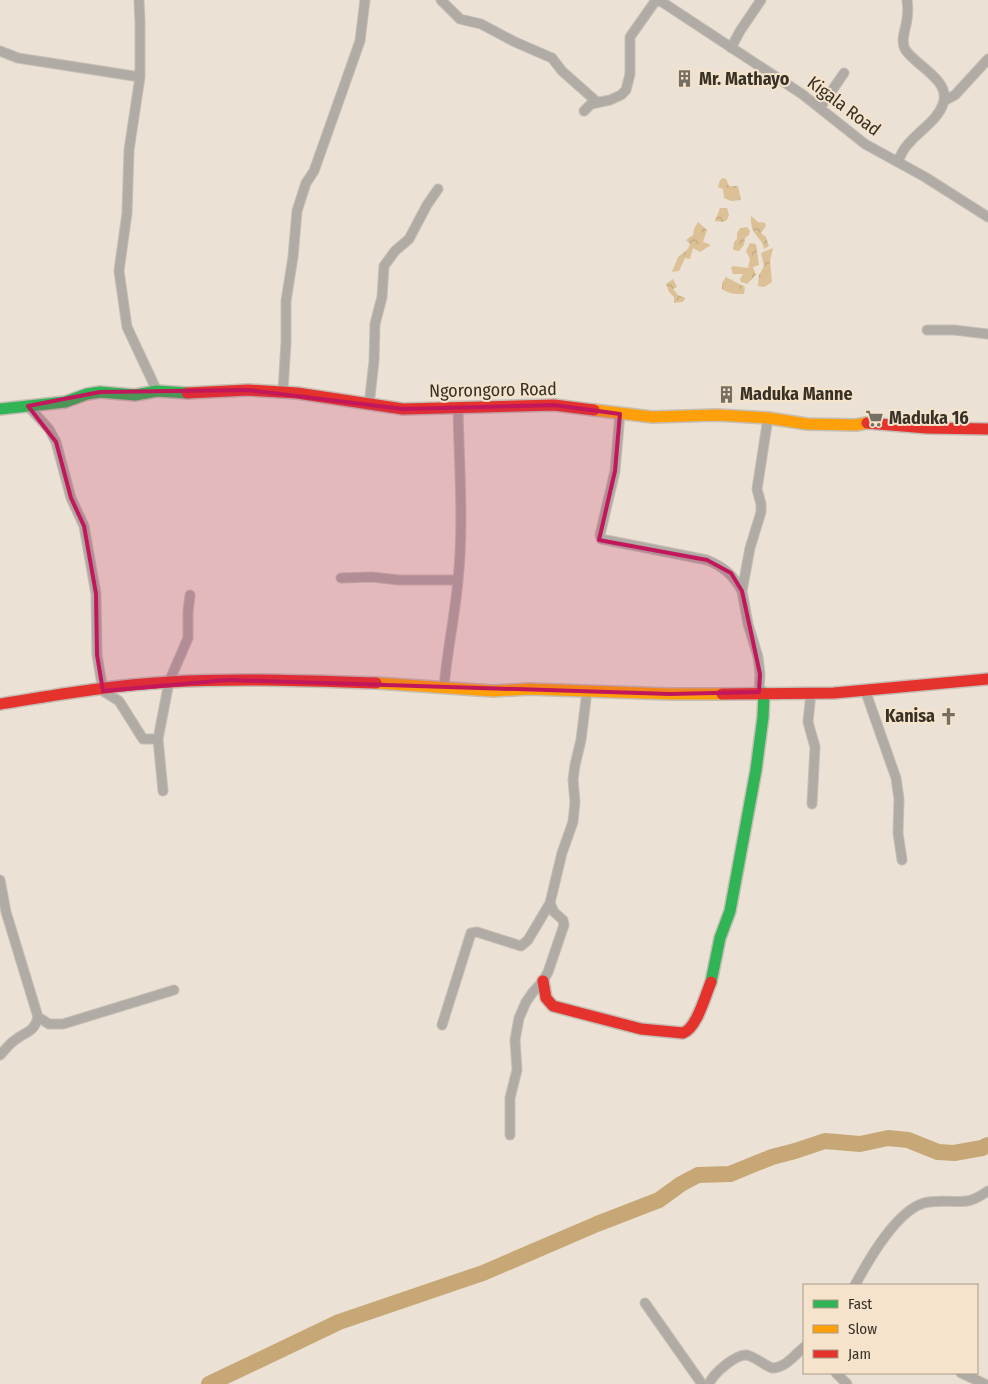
<svg xmlns="http://www.w3.org/2000/svg" width="988" height="1384" font-family="'Fira Sans Condensed',sans-serif">
  <style>
    .forest { fill: url(#forest-crowns) }
    .lines { fill: none; stroke-linecap: round; stroke-linejoin: round }
    .river { stroke: #c7a776; stroke-width: 16 }
    .street-casing { stroke: #c5beb4; stroke-width: 11 }
    .fast-casing { stroke: #c5beb4; stroke-width: 14 }
    .slow-casing { stroke: #c5beb4; stroke-width: 14 }
    .jam-casing { stroke: #c5beb4; stroke-width: 14 }
    .street { stroke: #b0aba5; stroke-width: 9 }
    .fast { stroke: #30b455; stroke-width: 11 }
    .slow { stroke: #ff9f0a; stroke-width: 11 }
    .jam { stroke: #e5322d; stroke-width: 11 }
    .marked { fill: #c2185b; fill-opacity: 0.2; stroke: #c2185b; stroke-width: 4; stroke-linejoin: round }
    .labels { text-anchor: middle; stroke-width: 4; stroke-linejoin: round; paint-order: stroke }
    .poi-label { font-size: 18px; font-weight: bold; fill: #373127; stroke: #f5e3cb; text-anchor: start }
    .street-label { font-size: 18px; fill: #373127; stroke: #f5e3cb }
  </style>
  <defs>
    <pattern id="forest-crowns" width="20" height="18" patternUnits="userSpaceOnUse" patternTransform="scale(1.25)"><rect width="20" height="18" fill="#dcc096"/><path d="M2 6a3 3 0 1 1 6 0M12 15a3 3 0 1 1 6 0" fill="none" stroke="#bda581"/></pattern>
  </defs>
  <rect width="100%" height="100%" fill="#ebe2d5"/>
  <path class="forest" d="M 723,178 L 726,179 L 729,186 L 738,186 L 741,200 L 731,201 L 724,198 L 723,189 L 718,187 L 720,180 Z
    M 720,208 L 727,208 L 729,215 L 727,220 L 723,222 L 715,221 Z
    M 751,216 L 758,222 L 765,223 L 766,226 L 761,233 L 766,237 L 769,246 L 764,249 C 761,235 750,237 751,216 Z
    M 698,222 L 707,230 L 703,242 L 711,245 L 700,252 L 693,248 L 690,259 L 685,258 L 679,271 L 672,272 L 678,257 L 688,249 L 690,244 L 686,240 L 693,235 L 694,229 Z
    M 747,227 L 750,231 L 749,235 L 745,238 L 744,245 L 739,251 L 733,250 L 734,242 L 737,239 L 737,233 L 740,228 Z
    M 750,243 L 756,244 L 759,265 L 753,267 L 756,275 L 747,284 L 741,282 L 740,279 L 743,274 L 733,274 L 731,268 L 733,266 L 748,268 L 750,259 L 746,251 Z
    M 773,248 L 770,261 L 772,282 L 764,287 L 758,286 L 759,275 L 764,266 L 761,253 Z
    M 726,277 L 745,287 L 744,294 C 736,294 729,294 722,289 L 722,283 Z
    M 673,279 L 677,287 L 673,289 L 678,295 L 685,298 L 683,302 L 674,303 L 674,297 L 669,292 L 666,284 Z"/>
  <g class="lines">
    <path class="river" d="M 209,1384 L 339,1322 L 483,1273 L 597,1224 L 659,1200 L 681,1184 L 698,1175 L 730,1174 L 772,1157 L 795,1151 L 825,1141 L 860,1144 L 888,1138 L 908,1140 L 938,1152 L 954,1153 L 982,1148 L 988,1145"/>
    <defs>
      <path id="street" d="M 139,0 L 140,22 L 140,77 L 129,150 L 127,213 L 119,271 L 127,327 L 157,391
        M 441,0 L 460,19 L 481,24 L 515,42 L 552,58 L 562,71 L 597,102
        M 659,0 L 802,94 L 865,144 L 925,177 L 988,217
        M 731,48 L 740,31 L 761,0
        M 0,51 L 18,58 L 140,77
        M 944,101 L 955,95 L 988,59
        M 820,108 L 844,73
        M 584,111 L 591,104 L 610,100 L 621,95 L 626,90 L 630,74 L 630,37 L 656,0
        M 898,161 C 900,157 902,152 905,148 C 916,132 937,122 943,104 C 952,80 914,65 905,49 C 900,40 906,29 907,19 C 908,13 908,7 907,0
        M 927,330 L 954,330 L 988,334
        M 283,391 L 286,342 L 286,301 L 293,257 L 297,211 L 306,183 L 314,171 L 360,41 L 365,0
        M 369,405 L 374,361 L 375,324 L 382,297 L 384,266 L 395,251 L 409,239 L 427,205 L 438,189
        M 28,406 L 49,429 L 56,442 L 71,498 L 84,526 L 96,594 L 97,655 L 103,691 L 119,701 L 143,739 L 158,739
        M 620,414 L 615,471 L 600,535 L 601,539 L 707,560 C 724,567 733,575 742,591
        M 341,578 L 372,577 L 399,580 L 458,580
        M 444,687 C 447,651 455,616 458,580 C 464,523 459,465 458,407
        M 865,690 L 896,778 L 899,799 L 898,833 L 902,860
        M 759,692 L 760,674 L 758,657 L 748,624 L 742,591 L 750,548 L 761,512 L 761,504 L 757,489 L 768,418
        M 811,693 L 808,722 L 815,747 L 812,804
        M 163,791 L 158,739 L 169,682 L 188,638 L 188,612 L 190,595
        M 0,880 L 6,912 L 38,1017 C 34,1033 26,1031 15,1040 C 9,1044 5,1050 0,1055
        M 38,1017 L 49,1024 L 63,1024 L 174,990
        M 442,1025 L 471,933 L 477,932 L 521,946 L 528,940 L 550,903
        M 510,1135 L 510,1098 L 517,1070 L 515,1040 L 519,1018 L 526,1002 L 533,992 L 543,981 L 548,972 L 564,925 L 563,920 L 554,912 L 550,903 L 562,853 L 573,822 L 575,802 L 573,780 L 575,765 L 581,740 L 587,691
        M 855,1285 C 868,1261 896,1211 924,1203 C 938,1199 953,1203 967,1201 C 975,1200 982,1195 988,1191
        M 645,1303 L 702,1384
        M 836,1373 L 847,1384
        M 961,1373 L 985,1384
        M 709,1384 C 713,1374 735,1354 747,1355 C 755,1357 764,1365 772,1368 C 785,1368 795,1355 804,1347"/>
      <path id="fast" d="M 0,409 L 65,402 L 87,394 L 100,392 L 135,395 L 157,391 L 187,393
        M 711,982 L 720,938 L 730,911 L 756,770 L 763,717 L 764,693"/>
      <path id="slow" d="M 594,410 L 652,417 L 717,415 L 768,418 L 807,424 L 856,425 L 867,423
        M 376,683 L 493,691 L 529,689 L 670,694 L 722,694"/>
      <path id="jam" d="M 187,393 L 248,390 L 297,393 L 403,409 L 554,405 L 594,410
        M 867,423 L 927,428 L 988,429
        M 722,694 L 834,693 L 988,679
        M 0,704 C 56,695 113,685 170,682 C 239,678 308,681 376,683
        M 543,981 L 546,998 L 553,1006 L 641,1029 L 683,1033 C 697,1028 705,996 711,982"/>
    </defs>
    <use href="#street" class="street-casing"/>
    <use href="#fast" class="fast-casing"/>
    <use href="#slow" class="slow-casing"/>
    <use href="#jam" class="jam-casing"/>
    <use href="#street" class="street"/>
    <use href="#fast" class="fast"/>
    <use href="#slow" class="slow"/>
    <use href="#jam" class="jam"/>
  </g>
  <path class="marked" d="M 248,390 L 403,409 L 554,405 L 620,414 L 615,471 L 599,540 L 707,560 L 731,573 L 742,591 L 760,674 L 759,692 L 670,694 L 228,680 L 103,691 L 97,655 L 96,594 L 84,526 L 71,498 L 56,442 L 28,406 L 100,392 Z"/>
  <defs>
    <symbol id="building-bare" viewBox="-9 -9 18 18"><path d="M-4-6H4V6H1V3H-1V6H-4ZM-2.5-4.3h1.7v1.8h-1.7ZM.8-4.3h1.7v1.8H.8ZM-2.5-1h1.7V.8h-1.7ZM.8-1h1.7V.8H.8Z" fill="#766f64" stroke="#f5e3cb" stroke-width="2.5" paint-order="stroke"/></symbol>
    <symbol id="supermarket-bare" viewBox="-9 -9 18 18"><path d="M-6-5.5h2.5l.6 2H6L4.5 2H-2.5L-4.4-4H-6ZM-1.5 3.2a1.3 1.3 0 1 0 .1 0ZM3 3.2a1.3 1.3 0 1 0 .1 0Z" fill="#766f64" stroke="#f5e3cb" stroke-width="2.5" paint-order="stroke"/></symbol>
    <symbol id="church-bare" viewBox="-9 -9 18 18"><path d="M-1.2-6h2.4v3.5h3.3v2.4h-3.3V6h-2.4V-.1h-3.3v-2.4h3.3Z" fill="#766f64" stroke="#f5e3cb" stroke-width="2.5" paint-order="stroke"/></symbol>
  </defs>
  <g fill-rule="evenodd">
    <use href="#building-bare" x="672" y="66" width="25" height="25"/>
    <use href="#building-bare" x="714" y="382" width="25" height="25"/>
    <use href="#supermarket-bare" x="862" y="406" width="25" height="25"/>
    <use href="#church-bare" x="936" y="704" width="25" height="25"/>
  </g>
  <g class="labels">
    <g class="poi-label">
      <text x="699" y="85">Mr. Mathayo</text>
      <text x="740" y="400">Maduka Manne</text>
      <text x="889" y="424">Maduka 16</text>
      <text x="935" y="722" text-anchor="end">Kanisa</text>
    </g>
    <g class="street-label">
      <text transform="translate(844 106) rotate(37)" y="6">Kigala Road</text>
      <text transform="translate(493 390) rotate(-1)" y="6">Ngorongoro Road</text>
    </g>
  </g>
  <rect x="803" y="1284" width="175" height="90" fill="#f5e3cb" stroke="#a99c89"/>
  <rect x="813" y="1300" width="25" height="8" fill="#30b455" stroke="#a99c89"/>
  <text x="848" y="1309" font-size="15" fill="#373127">Fast</text>
  <rect x="813" y="1325" width="25" height="8" fill="#ff9f0a" stroke="#a99c89"/>
  <text x="848" y="1334" font-size="15" fill="#373127">Slow</text>
  <rect x="813" y="1350" width="25" height="8" fill="#e5322d" stroke="#a99c89"/>
  <text x="848" y="1359" font-size="15" fill="#373127">Jam</text>
</svg>
